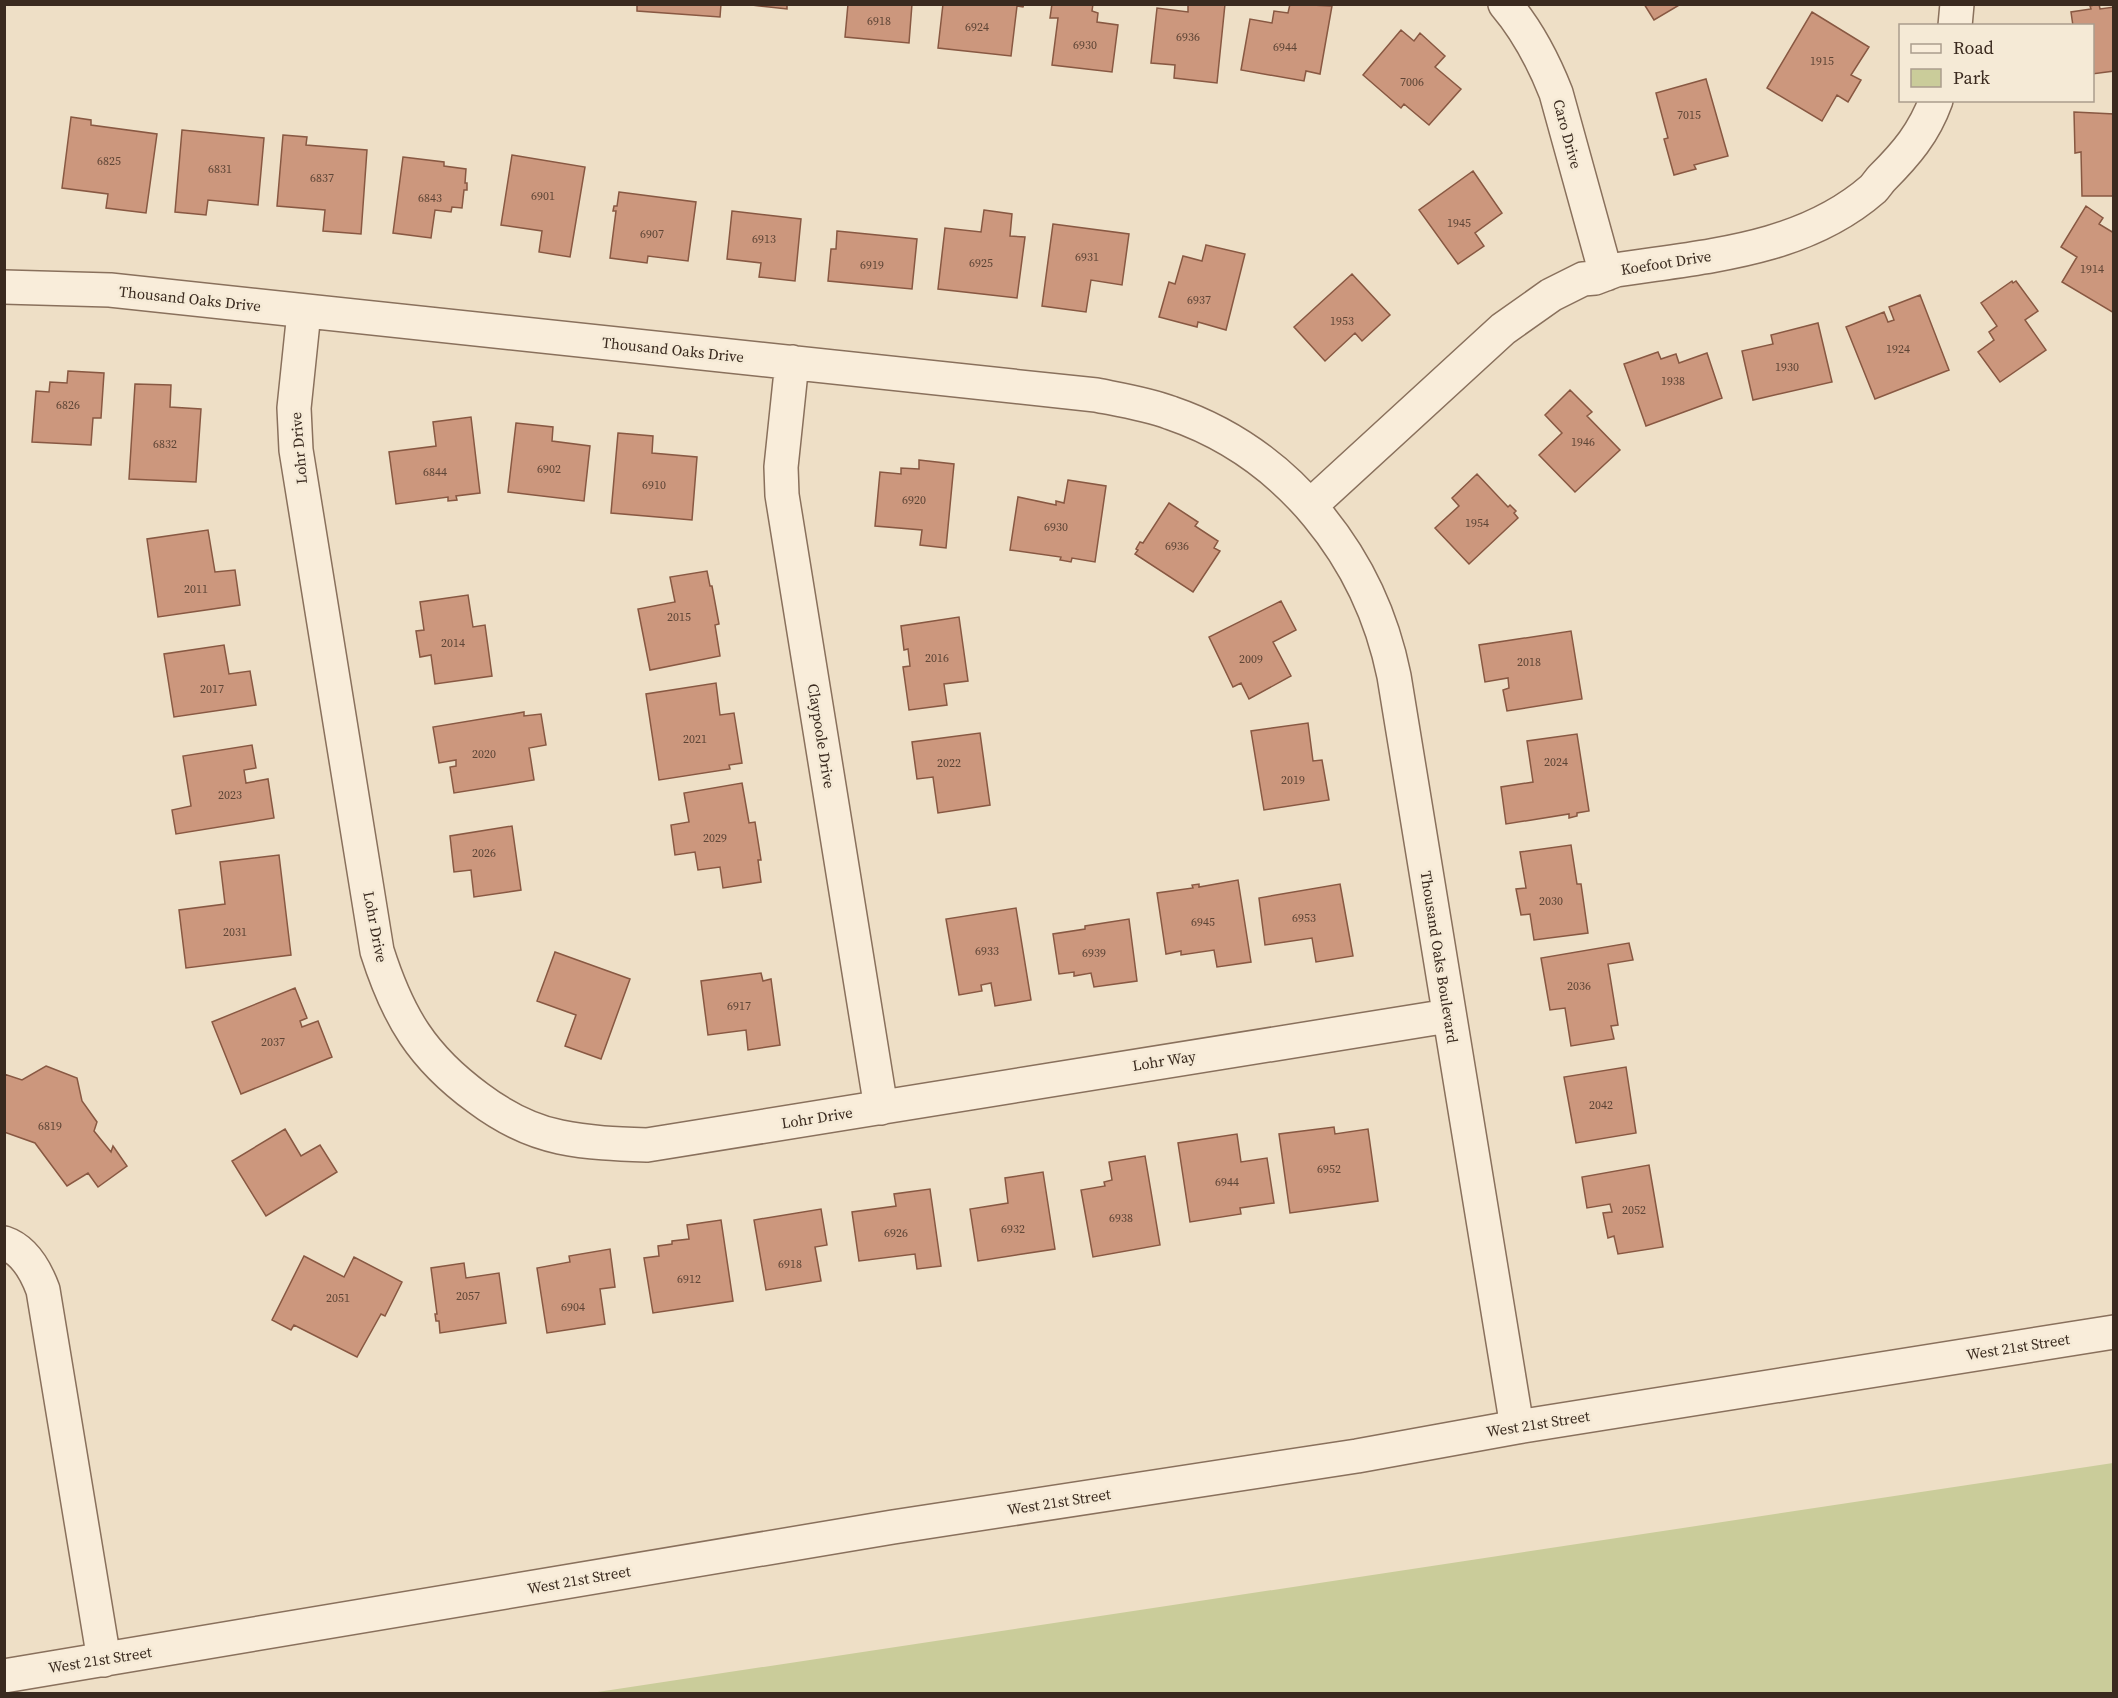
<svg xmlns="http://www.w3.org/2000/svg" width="2118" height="1698" font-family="'Source Serif 4',serif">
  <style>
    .green { fill: #cacc9a }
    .building { fill: #cc977d; stroke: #885842; stroke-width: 1.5 }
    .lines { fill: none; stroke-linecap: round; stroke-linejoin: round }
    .minor-casing { stroke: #89705c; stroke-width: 36 }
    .minor { stroke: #f9edda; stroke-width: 33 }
    .labels { text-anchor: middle; stroke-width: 5; stroke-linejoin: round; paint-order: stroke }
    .number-label { font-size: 12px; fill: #5e4536 }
    .street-label { font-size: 15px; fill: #3a2a1f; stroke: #f5ead6 }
  </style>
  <rect width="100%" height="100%" fill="#eedfc6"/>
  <path class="green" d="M 2113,1463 L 2113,1693 L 591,1693 Z"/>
  <path class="building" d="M 637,4 L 721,4 L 720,17 L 637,11 Z
    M 743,4 L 787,4 L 787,9 Z
    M 848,4 L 912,4 L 909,43 L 845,37 Z
    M 943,4 L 1024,4 L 1023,7 L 1017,6 L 1011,56 L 938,48 Z
    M 1052,4 L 1093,4 L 1092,11 L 1098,13 L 1097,22 L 1118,25 L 1112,72 L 1052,65 L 1058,18 L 1050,18 Z
    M 1188,4 L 1225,4 L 1217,83 L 1174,78 L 1175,65 L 1151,63 L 1157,8 L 1188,12 Z
    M 1290,4 L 1332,6 L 1320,74 L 1306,71 L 1304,81 L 1241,70 L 1250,19 L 1272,23 L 1274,11 L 1288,13 Z
    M 1644,4 L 1681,4 L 1654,20 Z
    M 2099,4 L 2100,9 L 2114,7 L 2114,71 L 2092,74 L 2092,26 L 2073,26 L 2071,12 L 2091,9 L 2090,6 Z
    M 1812,12 L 1869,47 L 1851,75 L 1861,80 L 1848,102 L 1837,95 L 1822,121 L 1767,88 Z
    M 1401,30 L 1414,41 L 1420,33 L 1445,56 L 1435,67 L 1461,89 L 1429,125 L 1404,104 L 1401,108 L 1363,75 Z
    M 1706,79 L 1728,156 L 1694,165 L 1696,169 L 1674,175 L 1664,139 L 1668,138 L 1656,93 Z
    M 2074,112 L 2114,114 L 2114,196 L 2082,196 L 2081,152 L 2075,153 Z
    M 71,117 L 91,120 L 91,125 L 157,134 L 146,213 L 106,208 L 108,194 L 62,188 Z
    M 182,130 L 264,138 L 258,205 L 208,200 L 206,215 L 175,212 Z
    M 283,135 L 307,137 L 306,145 L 367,150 L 361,234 L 323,231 L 325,210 L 277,206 Z
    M 512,155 L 585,167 L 570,257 L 539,252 L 542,231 L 501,225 Z
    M 403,157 L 444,162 L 444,166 L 466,169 L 465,183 L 467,183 L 467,190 L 464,190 L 462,208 L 452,207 L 451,212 L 435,210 L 431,238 L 393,233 Z
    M 1473,171 L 1502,213 L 1475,233 L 1484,246 L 1458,264 L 1419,210 Z
    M 619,192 L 696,202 L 688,261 L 648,256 L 647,263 L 610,258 L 616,211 L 613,211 L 614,206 L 617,206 Z
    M 2086,206 L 2103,218 L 2099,224 L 2114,233 L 2114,313 L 2062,282 L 2077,257 L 2061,247 Z
    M 984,210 L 1012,214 L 1010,236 L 1025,237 L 1017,298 L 938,289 L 945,228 L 981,232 Z
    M 732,211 L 801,219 L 795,281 L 759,277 L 761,263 L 727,259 Z
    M 1053,224 L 1129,234 L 1122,285 L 1091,280 L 1086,312 L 1042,306 Z
    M 837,231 L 917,239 L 912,289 L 828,281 L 831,249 L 836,249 Z
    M 1206,245 L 1245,254 L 1226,330 L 1198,322 L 1197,327 L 1159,317 L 1169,282 L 1175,284 L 1183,256 L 1202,261 Z
    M 1352,274 L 1390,315 L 1362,341 L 1355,333 L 1325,361 L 1294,327 Z
    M 2012,281 L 2013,283 L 2016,281 L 2038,311 L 2025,320 L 2046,350 L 2000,382 L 1978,352 L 1994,340 L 1989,332 L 1997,326 L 1981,303 Z
    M 1920,295 L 1949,370 L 1875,399 L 1846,327 L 1884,312 L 1888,322 L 1894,320 L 1889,307 Z
    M 1818,323 L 1832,382 L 1753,400 L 1742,351 L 1773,344 L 1771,335 Z
    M 1658,352 L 1661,359 L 1676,354 L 1679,363 L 1707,353 L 1722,398 L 1646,426 L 1624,364 Z
    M 68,371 L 104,373 L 101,418 L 93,418 L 91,445 L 32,442 L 36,391 L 49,392 L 50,382 L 67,383 Z
    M 135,384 L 171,385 L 170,407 L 201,409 L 196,482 L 129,479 Z
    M 1570,390 L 1592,412 L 1587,416 L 1620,450 L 1575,492 L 1539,455 L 1562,433 L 1545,415 Z
    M 471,417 L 480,493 L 456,496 L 457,500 L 448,501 L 448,497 L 396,504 L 389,452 L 436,446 L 433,422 Z
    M 516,423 L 553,427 L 552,441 L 590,446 L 584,501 L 508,492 Z
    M 618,433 L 653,436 L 652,453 L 697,457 L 692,520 L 611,513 Z
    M 919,460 L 954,464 L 946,548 L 920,545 L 922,530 L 875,526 L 880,472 L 901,474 L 901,468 L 919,469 Z
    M 1477,474 L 1508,507 L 1510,505 L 1516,511 L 1514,513 L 1518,518 L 1469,564 L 1435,528 L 1459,506 L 1452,498 Z
    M 1068,480 L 1106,486 L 1095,562 L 1072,558 L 1071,562 L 1060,560 L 1061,557 L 1010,550 L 1018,497 L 1056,505 L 1056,501 L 1064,503 Z
    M 1169,503 L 1198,522 L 1195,526 L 1218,541 L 1214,548 L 1220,551 L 1193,592 L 1135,554 L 1138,550 L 1136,549 L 1140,542 L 1143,543 Z
    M 208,530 L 215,572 L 235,570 L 240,605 L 158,617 L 147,539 Z
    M 707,571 L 710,586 L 712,586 L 719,624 L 715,625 L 720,656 L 650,670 L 638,609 L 675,602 L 670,577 Z
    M 468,595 L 473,627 L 485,625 L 492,676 L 435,684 L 431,655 L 420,657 L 416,631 L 424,630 L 420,602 Z
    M 1281,601 L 1296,630 L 1273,642 L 1291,676 L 1249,699 L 1241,683 L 1233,687 L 1209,637 Z
    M 959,617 L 968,681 L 944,684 L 947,705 L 909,710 L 903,667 L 910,666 L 908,649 L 904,650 L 901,626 Z
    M 1571,631 L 1582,699 L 1507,711 L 1503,690 L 1509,688 L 1508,678 L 1485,682 L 1479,645 Z
    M 224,645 L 229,674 L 250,671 L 256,705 L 174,717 L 164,654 Z
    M 716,683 L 720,715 L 734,713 L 742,763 L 729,765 L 730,769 L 659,780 L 646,694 Z
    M 524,712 L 524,716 L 541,714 L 546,745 L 529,748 L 534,780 L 454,793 L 450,767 L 456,766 L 456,760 L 439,763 L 433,727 Z
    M 1308,723 L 1313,761 L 1322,760 L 1329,800 L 1264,810 L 1251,731 Z
    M 980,733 L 990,805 L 938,813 L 933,777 L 917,779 L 912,742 Z
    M 1577,734 L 1589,811 L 1577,813 L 1577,816 L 1569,818 L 1569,814 L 1506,824 L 1501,787 L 1533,782 L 1527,741 Z
    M 252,745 L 256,768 L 244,770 L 246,783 L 268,779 L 274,818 L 176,834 L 172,810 L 191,806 L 183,756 Z
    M 742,783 L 749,823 L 755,822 L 761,860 L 758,860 L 761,882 L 723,888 L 720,867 L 698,870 L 695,852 L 675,855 L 671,825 L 689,822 L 684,793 Z
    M 512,826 L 521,890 L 474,897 L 471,870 L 454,872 L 450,836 Z
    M 1571,845 L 1577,884 L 1581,884 L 1588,933 L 1534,940 L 1530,914 L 1521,915 L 1516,889 L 1526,888 L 1520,852 Z
    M 279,855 L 291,955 L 186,968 L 179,910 L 225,904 L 220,862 Z
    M 1238,880 L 1251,962 L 1217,967 L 1214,950 L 1181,955 L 1181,951 L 1166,954 L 1157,893 L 1193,888 L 1192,885 L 1199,884 L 1199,887 Z
    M 1340,884 L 1353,956 L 1316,962 L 1312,938 L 1265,945 L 1259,898 Z
    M 1016,908 L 1031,1000 L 995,1006 L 991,983 L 981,985 L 982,991 L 959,995 L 946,919 Z
    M 1129,919 L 1137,981 L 1094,987 L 1091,973 L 1074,976 L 1074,972 L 1059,974 L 1053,934 L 1085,929 L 1085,926 Z
    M 1629,943 L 1633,960 L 1608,964 L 1618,1025 L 1611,1026 L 1614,1039 L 1571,1046 L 1565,1008 L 1550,1010 L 1541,958 Z
    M 555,952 L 630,979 L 601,1059 L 565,1046 L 576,1015 L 537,1001 Z
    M 761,973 L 763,981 L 771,979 L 780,1045 L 748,1050 L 746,1030 L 708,1035 L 701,981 Z
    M 295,988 L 307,1018 L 300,1021 L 302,1027 L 318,1021 L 332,1057 L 241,1094 L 212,1022 Z
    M 46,1066 L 77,1078 L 82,1101 L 97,1122 L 94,1131 L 111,1152 L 113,1146 L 127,1166 L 98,1187 L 88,1173 L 67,1186 L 35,1143 L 4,1132 L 4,1074 L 22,1080 Z
    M 1626,1067 L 1636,1133 L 1576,1143 L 1564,1077 Z
    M 1334,1127 L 1335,1134 L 1368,1129 L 1378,1201 L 1290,1213 L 1279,1134 Z
    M 285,1129 L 301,1156 L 320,1145 L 337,1172 L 266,1216 L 232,1161 Z
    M 1237,1134 L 1241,1162 L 1267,1158 L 1274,1203 L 1240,1208 L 1241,1214 L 1190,1222 L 1178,1143 Z
    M 1145,1156 L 1160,1245 L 1093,1257 L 1081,1190 L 1105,1186 L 1104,1182 L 1112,1180 L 1109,1162 Z
    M 1649,1165 L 1663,1247 L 1618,1254 L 1614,1236 L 1608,1238 L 1603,1213 L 1612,1212 L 1610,1204 L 1587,1208 L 1582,1177 Z
    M 1043,1172 L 1055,1249 L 978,1261 L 970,1209 L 1008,1203 L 1005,1178 Z
    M 930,1189 L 941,1266 L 917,1269 L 915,1254 L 859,1261 L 852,1212 L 896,1206 L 894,1194 Z
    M 821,1209 L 827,1245 L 815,1247 L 821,1281 L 766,1290 L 754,1220 Z
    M 721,1220 L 733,1301 L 653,1313 L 644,1258 L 659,1256 L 658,1246 L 672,1244 L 672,1241 L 689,1239 L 687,1225 Z
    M 610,1249 L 615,1287 L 600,1289 L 605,1324 L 547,1333 L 537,1268 L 570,1262 L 569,1256 Z
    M 304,1256 L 344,1277 L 354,1257 L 402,1282 L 385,1316 L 381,1314 L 357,1357 L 294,1325 L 291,1330 L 272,1320 Z
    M 464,1263 L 466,1278 L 499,1273 L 506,1323 L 440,1333 L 439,1321 L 436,1321 L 435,1314 L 437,1314 L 431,1268 Z"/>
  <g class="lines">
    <defs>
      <path id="minor" d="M 1505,4 C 1528,31 1543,60 1556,93 L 1606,274
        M 1955,26 L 1957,4
        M 4,287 L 110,290 L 1096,395 C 1121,400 1147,404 1171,413 C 1288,453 1370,557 1394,676 L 1517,1427
        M 304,312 L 294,408 L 296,450 L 377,951 C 398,1017 422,1057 478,1098 C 502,1116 531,1131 560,1137 C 589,1143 617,1144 647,1145 L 1448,1016
        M 792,362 L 781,467 L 782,495 L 881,1108
        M 1310,506 L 1503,329 L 1551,295 L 1583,279 L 1595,278 L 1616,270 C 1705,256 1802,251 1873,189 C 1876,186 1879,181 1882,178 C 1906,154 1924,133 1936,100
        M 4,1243 C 25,1250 36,1271 43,1290 L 104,1660
        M 4,1676 L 893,1527 L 1357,1456 L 1517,1427 L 2114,1332"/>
    </defs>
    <use href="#minor" class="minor-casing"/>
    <use href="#minor" class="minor"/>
  </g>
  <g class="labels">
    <g class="number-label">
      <text x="879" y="25">6918</text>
      <text x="977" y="31">6924</text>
      <text x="1188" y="41">6936</text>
      <text x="1085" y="49">6930</text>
      <text x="1285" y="51">6944</text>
      <text x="1822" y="65">1915</text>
      <text x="1412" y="86">7006</text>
      <text x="1689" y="119">7015</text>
      <text x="109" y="165">6825</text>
      <text x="220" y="173">6831</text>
      <text x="322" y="182">6837</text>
      <text x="543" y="200">6901</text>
      <text x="430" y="202">6843</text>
      <text x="1459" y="227">1945</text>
      <text x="652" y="238">6907</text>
      <text x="764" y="243">6913</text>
      <text x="1087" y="261">6931</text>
      <text x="981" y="267">6925</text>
      <text x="872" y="269">6919</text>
      <text x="2092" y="273">1914</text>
      <text x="1199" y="304">6937</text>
      <text x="1342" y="325">1953</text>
      <text x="1898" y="353">1924</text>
      <text x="1787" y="371">1930</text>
      <text x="1673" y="385">1938</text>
      <text x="68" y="409">6826</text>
      <text x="1583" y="446">1946</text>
      <text x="165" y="448">6832</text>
      <text x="549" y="473">6902</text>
      <text x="435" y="476">6844</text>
      <text x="654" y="489">6910</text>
      <text x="914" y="504">6920</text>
      <text x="1477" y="527">1954</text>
      <text x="1056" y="531">6930</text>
      <text x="1177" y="550">6936</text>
      <text x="196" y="593">2011</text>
      <text x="679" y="621">2015</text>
      <text x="453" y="647">2014</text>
      <text x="937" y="662">2016</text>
      <text x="1251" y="663">2009</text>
      <text x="1529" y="666">2018</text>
      <text x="212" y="693">2017</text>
      <text x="695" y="743">2021</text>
      <text x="484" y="758">2020</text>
      <text x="1556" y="766">2024</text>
      <text x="949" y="767">2022</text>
      <text x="1293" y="784">2019</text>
      <text x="230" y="799">2023</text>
      <text x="715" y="842">2029</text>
      <text x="484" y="857">2026</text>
      <text x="1551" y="905">2030</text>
      <text x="1304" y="922">6953</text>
      <text x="1203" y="926">6945</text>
      <text x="235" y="936">2031</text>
      <text x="987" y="955">6933</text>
      <text x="1094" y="957">6939</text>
      <text x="1579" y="990">2036</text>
      <text x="739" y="1010">6917</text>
      <text x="273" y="1046">2037</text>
      <text x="1601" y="1109">2042</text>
      <text x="50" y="1130">6819</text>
      <text x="1329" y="1173">6952</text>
      <text x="1227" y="1186">6944</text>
      <text x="1634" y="1214">2052</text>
      <text x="1121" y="1222">6938</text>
      <text x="1013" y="1233">6932</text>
      <text x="896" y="1237">6926</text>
      <text x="790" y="1268">6918</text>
      <text x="689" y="1283">6912</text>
      <text x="468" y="1300">2057</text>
      <text x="338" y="1302">2051</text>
      <text x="573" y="1311">6904</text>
    </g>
    <g class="street-label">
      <text transform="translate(1567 134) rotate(75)" y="5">Caro Drive</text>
      <text transform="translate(1666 263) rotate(-9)" y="5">Koefoot Drive</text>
      <text transform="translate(190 299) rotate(6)" y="5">Thousand Oaks Drive</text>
      <text transform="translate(673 350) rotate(6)" y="5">Thousand Oaks Drive</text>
      <text transform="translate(299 448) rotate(-95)" y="5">Lohr Drive</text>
      <text transform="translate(821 736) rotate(81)" y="5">Claypoole Drive</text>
      <text transform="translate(375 927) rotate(79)" y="5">Lohr Drive</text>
      <text transform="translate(1439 957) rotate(81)" y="5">Thousand Oaks Boulevard</text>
      <text transform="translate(1164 1061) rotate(-9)" y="5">Lohr Way</text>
      <text transform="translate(817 1118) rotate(-9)" y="5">Lohr Drive</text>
      <text transform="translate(2018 1347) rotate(-9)" y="5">West 21st Street</text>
      <text transform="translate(1538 1424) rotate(-9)" y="5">West 21st Street</text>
      <text transform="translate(1059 1502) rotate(-9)" y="5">West 21st Street</text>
      <text transform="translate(579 1580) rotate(-10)" y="5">West 21st Street</text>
      <text transform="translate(100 1660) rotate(-9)" y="5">West 21st Street</text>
    </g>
  </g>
  <rect width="2118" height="1698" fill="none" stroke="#3a2a1f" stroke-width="12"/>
  <rect x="1899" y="24" width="195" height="78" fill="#f5ead6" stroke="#aa9d8d" stroke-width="1.5"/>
  <rect x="1911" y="44" width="30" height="9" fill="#f9edda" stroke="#aa9d8d" stroke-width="1.5"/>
  <text x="1953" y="54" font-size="18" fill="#3a2a1f">Road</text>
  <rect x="1911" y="69" width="30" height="18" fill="#cacc9a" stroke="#aa9d8d" stroke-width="1.5"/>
  <text x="1953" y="84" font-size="18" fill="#3a2a1f">Park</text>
</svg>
